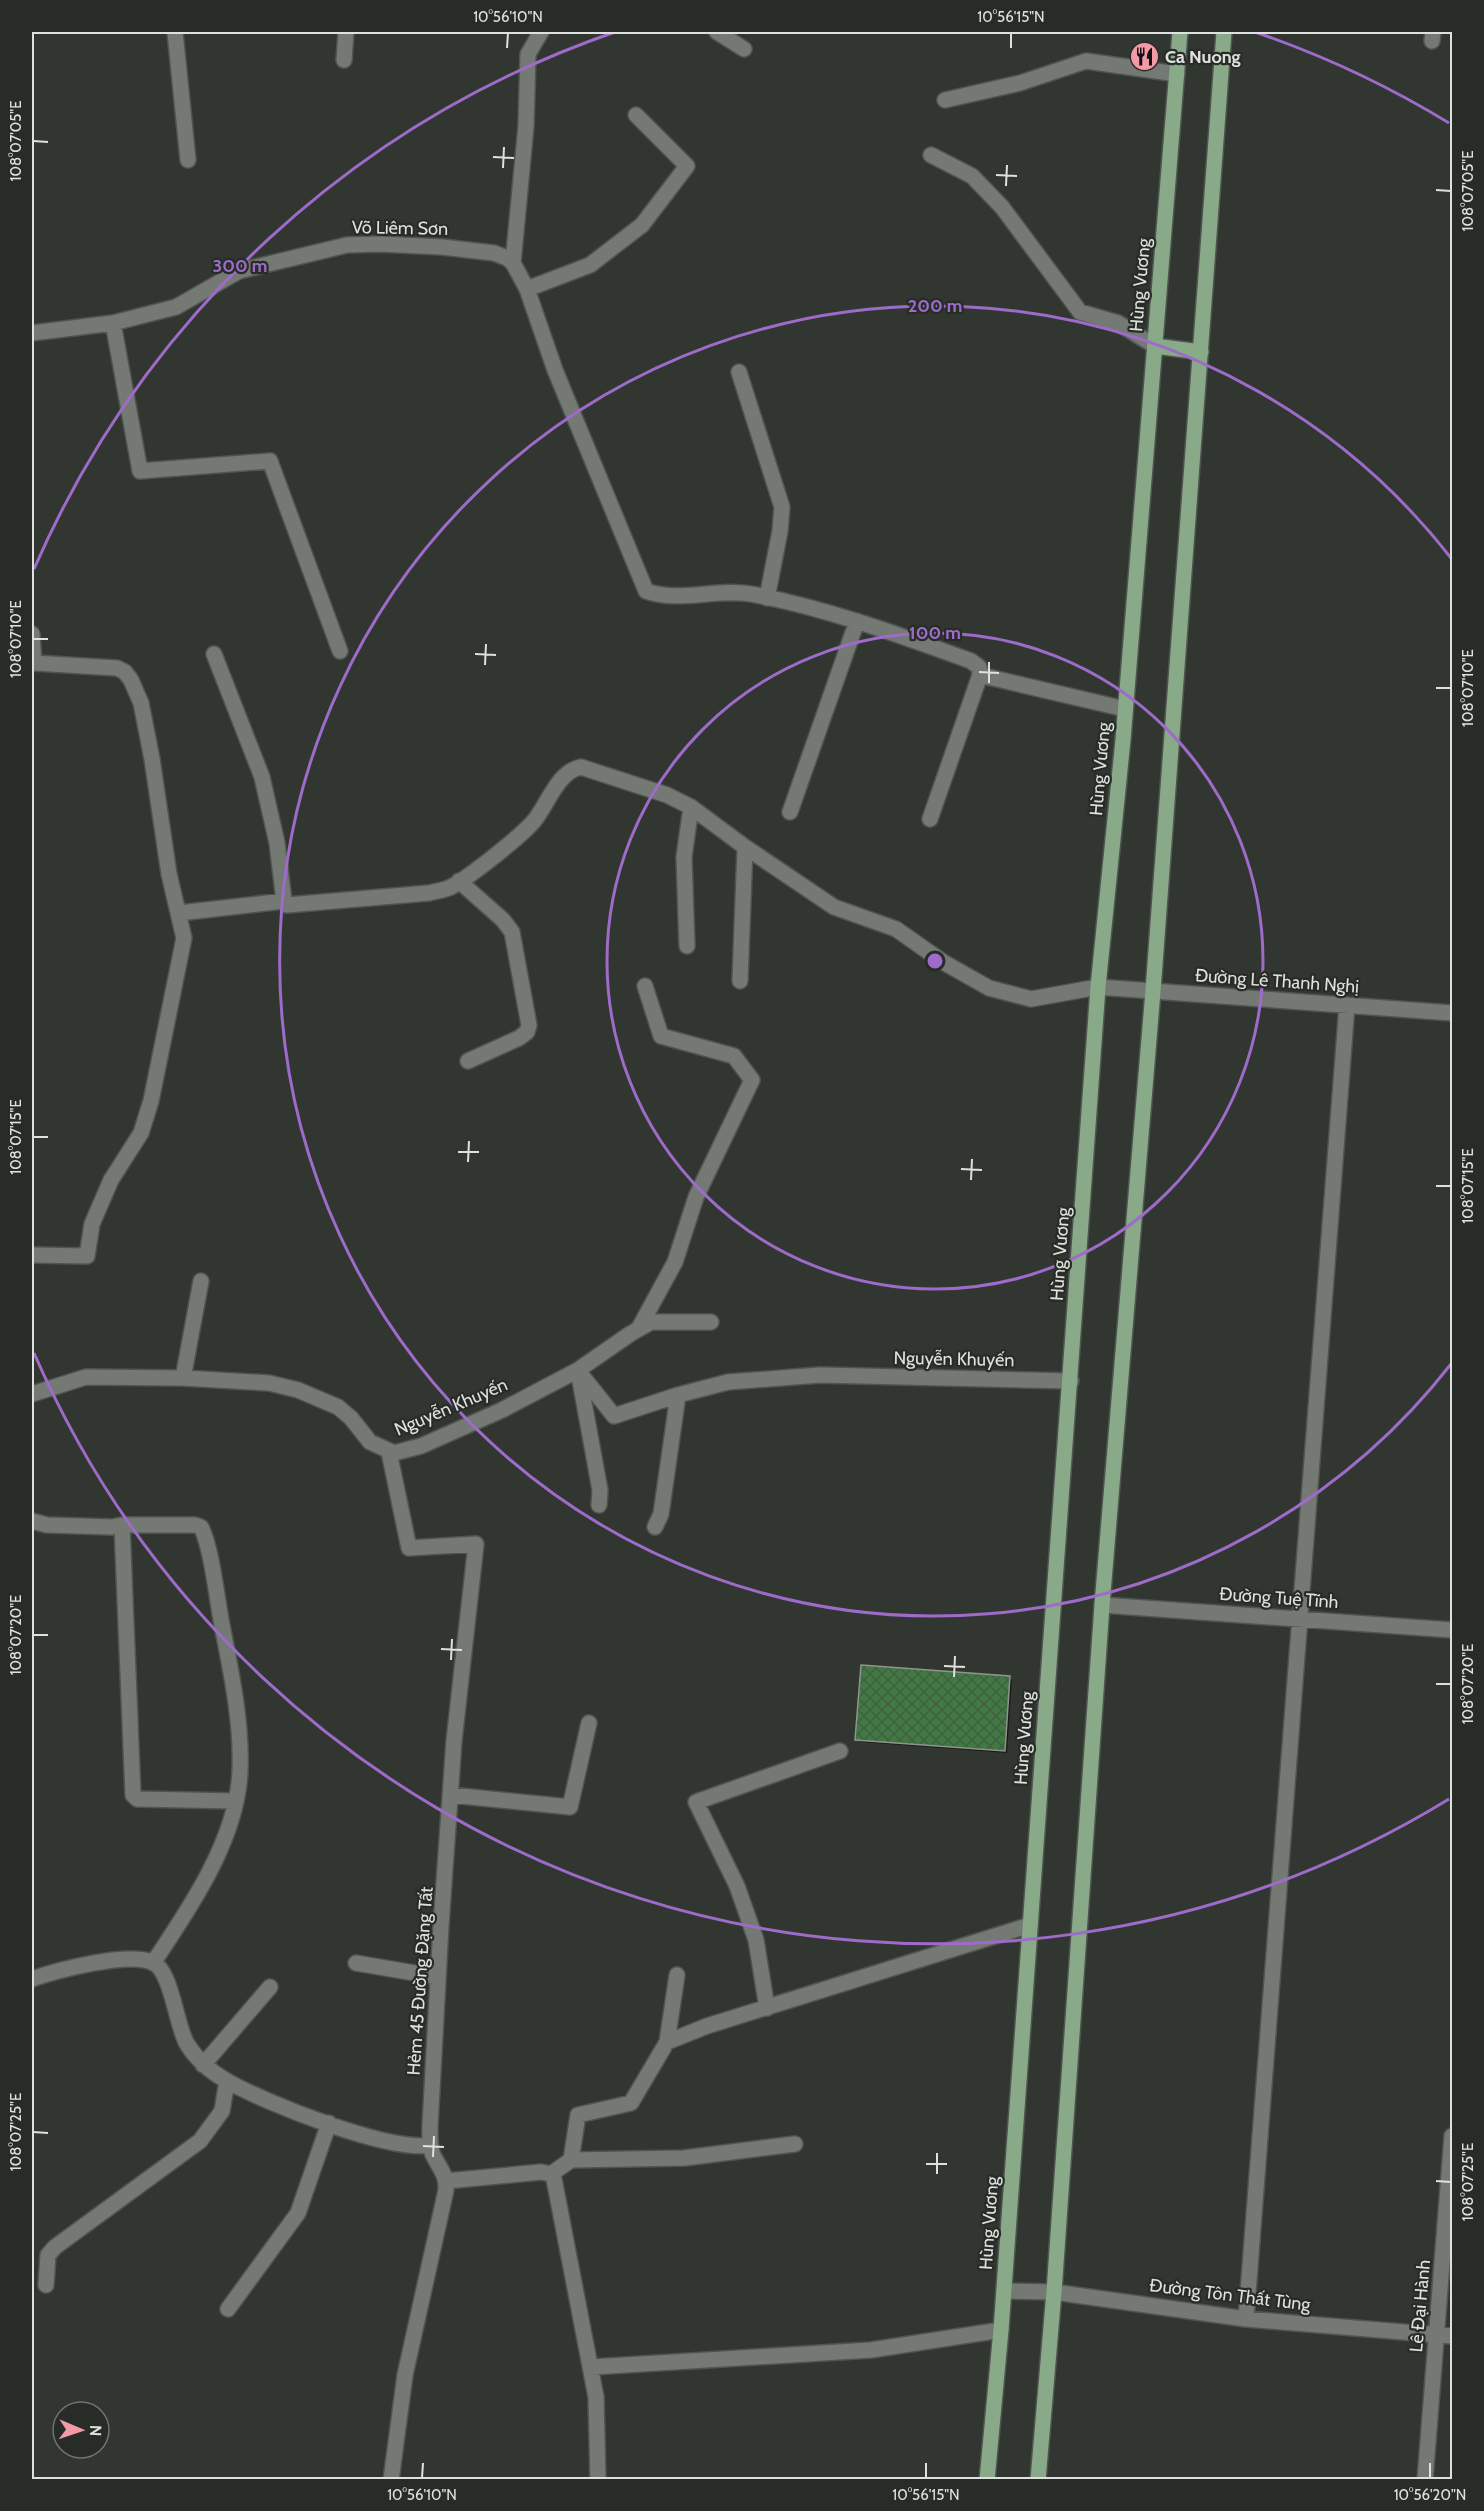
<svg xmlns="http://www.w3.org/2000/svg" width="1484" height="2511" font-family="Cabin,sans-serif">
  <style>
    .shadow { fill: #0007 }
    .building { fill: url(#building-cross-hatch); stroke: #8f948f; stroke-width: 1.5 }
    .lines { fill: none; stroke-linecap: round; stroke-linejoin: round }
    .minor-casing { stroke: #505450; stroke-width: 18 }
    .major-casing { stroke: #505450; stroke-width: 18 }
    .minor { stroke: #747974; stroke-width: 15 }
    .major { stroke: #8a8; stroke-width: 15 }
    .ticks { fill: none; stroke: #dfe1de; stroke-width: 2 }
    .ring { fill: none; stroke: #9e6bca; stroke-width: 3 }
    .labels { text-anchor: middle; stroke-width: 4.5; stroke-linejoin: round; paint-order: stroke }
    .poi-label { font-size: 18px; font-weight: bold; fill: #dfe1de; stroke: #282c27; text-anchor: start }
    .street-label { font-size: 18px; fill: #dfe1de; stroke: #282c27 }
    .centre { fill: #9e6bca; stroke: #282c27; stroke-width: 3 }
    .ring-label { font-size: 18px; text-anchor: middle; font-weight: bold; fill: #9e6bca; stroke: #282c27; stroke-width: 4.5; stroke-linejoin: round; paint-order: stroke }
    .neatline { fill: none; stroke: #dfe1de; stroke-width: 2 }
    .ticks-label { font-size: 15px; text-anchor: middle; fill: #dfe1de }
  </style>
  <defs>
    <pattern id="building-cross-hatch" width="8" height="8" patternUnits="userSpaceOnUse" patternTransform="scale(1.5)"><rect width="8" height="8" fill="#407a42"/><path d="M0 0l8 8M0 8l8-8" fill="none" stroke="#425f42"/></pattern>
  </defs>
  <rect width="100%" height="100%" fill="#323631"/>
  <path class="shadow" d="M 1009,1677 L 1012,1680 L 1007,1753 L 860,1742 L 857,1739 Z"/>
  <path class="building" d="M 861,1665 L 1010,1676 L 1005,1751 L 855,1740 Z"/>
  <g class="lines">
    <defs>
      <path id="minor" d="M 175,32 L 188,160
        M 717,32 L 744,49
        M 1432,41 L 1433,32
        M 344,60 L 346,32
        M 945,100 L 1020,83 L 1086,61 L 1177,74
        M 931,155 L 972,176 L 1002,207 L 1080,312 L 1118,323 L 1155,346
        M 513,263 L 526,126 L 528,54 L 541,32
        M 527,289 L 590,265 L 642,225 L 687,166 L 636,115
        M 113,323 L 140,471 L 270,461 L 340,651
        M 32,333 L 113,323 L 176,307 L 239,271 L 347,245 L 380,244 L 442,247 L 494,253 L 507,258 L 513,263 L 527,289 L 555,370 L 646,591 C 678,603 717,588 751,594 C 826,608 899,635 971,661 L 979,667 L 980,675 L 930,819
        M 739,372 L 782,507 L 780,531 L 767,598
        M 32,634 L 34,663 L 117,668 L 125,672 L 131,680 L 141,703 L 152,759 L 169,874 L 184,938 L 151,1101 L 141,1133 L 111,1180 L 92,1224 L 87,1256 L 32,1255
        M 214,654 L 262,777 L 277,843 L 284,901 L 287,905 L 429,893 C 437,891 445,890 451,887 C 471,876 520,837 534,821 C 548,804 558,771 581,767 L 667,795 L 691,807 L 745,847 L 834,907 L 896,929 L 943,962 L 989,988 L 1031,999 L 1098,987 L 1452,1013
        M 980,675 L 1125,709
        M 790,812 L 857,621
        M 459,881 L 503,920 L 512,932 L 529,1025 L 527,1032 L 519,1038 L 468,1061
        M 179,913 L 284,901
        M 687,946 L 684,857 L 691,807
        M 740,981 L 745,847
        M 639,1328 L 675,1262 L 696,1197 L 752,1080 L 734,1056 L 661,1036 L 645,986
        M 578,1370 L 600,1490 L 599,1505
        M 579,1372 L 614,1416 L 678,1395
        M 183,1378 L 201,1281
        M 32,1394 L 86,1377 L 183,1378 L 269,1383 L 298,1390 L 338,1407 L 351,1418 L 370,1442 L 394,1453 L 421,1446 L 502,1410 L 578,1370 L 630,1334 L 651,1322 L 711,1322
        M 389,1452 L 409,1548 L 476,1544 L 454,1741 L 441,1925 L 430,2126 C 430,2136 429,2146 433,2155 C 440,2169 447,2175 446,2190 L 405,2375 L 391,2480
        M 32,1521 L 47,1525 L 112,1527 L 122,1525 L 133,1795 L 137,1799 L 236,1801
        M 122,1525 L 195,1525 L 201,1527 C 212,1549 217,1600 222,1625 C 231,1672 242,1722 240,1770 C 238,1838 190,1908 153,1963
        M 655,1527 L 661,1514 L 678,1395 L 728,1382 L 820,1375 L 1071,1381
        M 1102,1605 L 1452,1630
        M 451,1795 L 570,1807 L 589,1723
        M 356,1963 L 438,1977
        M 32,1979 C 58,1970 126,1952 152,1962 C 172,1970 176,2026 187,2044 C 197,2060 211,2072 227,2081 C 266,2103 388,2152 430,2145
        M 767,2008 L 756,1940 L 737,1886 L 696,1802 L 840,1751
        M 667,2042 L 707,2026 L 1030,1925
        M 203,2065 L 270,1987
        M 571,2160 L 684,2158 L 795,2144
        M 551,2174 L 571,2160 L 578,2115 L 631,2103 L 667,2042 L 677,1975
        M 446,2181 L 541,2172 L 551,2174 L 554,2179 L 596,2397 L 598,2480
        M 46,2285 L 48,2255 L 55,2247 L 200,2141 L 222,2111 L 227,2081
        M 1004,2291 L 1054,2292 L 1246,2319 L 1452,2336
        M 228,2309 L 298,2213 L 329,2123
        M 1246,2319 L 1347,1005
        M 592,2367 L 871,2350 L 1001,2330
        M 1425,2480 L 1452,2136"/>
      <path id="major" d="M 1155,346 L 1201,352
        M 987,2480 L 1001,2330 L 1098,987 L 1123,740 L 1180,32
        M 1038,2480 L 1054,2292 L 1102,1605 L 1153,991 L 1224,32"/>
    </defs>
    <use href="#minor" class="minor-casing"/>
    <use href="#major" class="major-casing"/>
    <use href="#minor" class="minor"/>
    <use href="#major" class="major"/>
  </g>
  <path class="ticks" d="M 507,48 L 508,33M 1011,48 L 1011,33M 33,141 L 48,142M 493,157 L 514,158M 503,168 L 504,147M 996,175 L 1017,176M 1006,186 L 1007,165M 1436,190 L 1451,191M 33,639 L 48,639M 475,654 L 496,655M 485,665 L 486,644M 979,672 L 999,673M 989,683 L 989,662M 1436,688 L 1451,688M 33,1137 L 48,1137M 458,1152 L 479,1152M 468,1162 L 469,1141M 961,1169 L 982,1170M 971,1180 L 972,1159M 1436,1186 L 1451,1186M 33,1635 L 48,1635M 441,1649 L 462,1650M 451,1660 L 452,1639M 944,1666 L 965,1667M 954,1677 L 955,1656M 1436,1684 L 1451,1684M 33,2132 L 48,2133M 423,2146 L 444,2147M 433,2157 L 434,2136M 926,2164 L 947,2164M 937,2174 L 937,2153M 1436,2181 L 1451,2182M 422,2478 L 423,2463M 926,2478 L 926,2463M 1430,2478 L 1430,2463"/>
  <g class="ring">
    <circle cx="935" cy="961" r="328"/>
    <path d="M1451 1364A655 655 0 1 1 1451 558"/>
    <path d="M1449 1799A983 983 0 0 1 34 1353M34 569A983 983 0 0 1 615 32M1255 32A983 983 0 0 1 1449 123"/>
  </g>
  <defs>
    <symbol id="restaurant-disc" viewBox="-11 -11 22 22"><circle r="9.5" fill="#f39aa7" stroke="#282c27"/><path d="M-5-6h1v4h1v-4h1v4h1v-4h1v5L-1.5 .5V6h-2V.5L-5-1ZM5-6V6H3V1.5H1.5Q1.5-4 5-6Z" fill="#111"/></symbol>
  </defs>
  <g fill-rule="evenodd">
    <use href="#restaurant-disc" x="1128" y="40" width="33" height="33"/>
  </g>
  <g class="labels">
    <g class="poi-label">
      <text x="1165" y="63">Ca Nuong</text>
    </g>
    <g class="street-label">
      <text transform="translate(400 228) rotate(1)" y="6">Võ Liêm Sơn</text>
      <text transform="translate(1140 285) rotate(-85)" y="6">Hùng Vương</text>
      <text transform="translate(1100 769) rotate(-85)" y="6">Hùng Vương</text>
      <text transform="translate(1277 981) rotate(4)" y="6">Đường Lê Thanh Nghị</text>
      <text transform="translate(1060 1254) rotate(-86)" y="6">Hùng Vương</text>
      <text transform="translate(954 1359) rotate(1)" y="6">Nguyễn Khuyến</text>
      <text transform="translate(451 1407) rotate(-23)" y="6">Nguyễn Khuyến</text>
      <text transform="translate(1279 1598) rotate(4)" y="6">Đường Tuệ Tĩnh</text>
      <text transform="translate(1024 1738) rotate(-86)" y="6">Hùng Vương</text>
      <text transform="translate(420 1981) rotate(-86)" y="6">Hẻm 45 Đường Đặng Tất</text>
      <text transform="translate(989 2223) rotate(-86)" y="6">Hùng Vương</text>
      <text transform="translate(1230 2295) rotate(7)" y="6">Đường Tôn Thất Tùng</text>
      <text transform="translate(1420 2306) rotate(-85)" y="6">Lê Đại Hành</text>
    </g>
  </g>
  <circle cx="935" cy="961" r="9" class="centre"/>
  <g class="ring-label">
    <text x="240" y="272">300 m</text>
    <text x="935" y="312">200 m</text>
    <text x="935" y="639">100 m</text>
  </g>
  <rect width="1484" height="2511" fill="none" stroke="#282c27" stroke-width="66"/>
  <g transform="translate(81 2430) rotate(92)"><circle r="28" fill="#282c27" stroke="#717470" stroke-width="1.5"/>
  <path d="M0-4.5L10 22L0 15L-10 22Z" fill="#f39aa7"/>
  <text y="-9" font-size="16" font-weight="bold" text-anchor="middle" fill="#dfe1de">N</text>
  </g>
  <rect x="33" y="33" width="1418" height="2445" class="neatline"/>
  <g class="ticks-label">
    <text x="508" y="22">10°56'10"N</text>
    <text x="1011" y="22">10°56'15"N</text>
    <text transform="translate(16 141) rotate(-90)" y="5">108°07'05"E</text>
    <text transform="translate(1468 191) rotate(-90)" y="5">108°07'05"E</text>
    <text transform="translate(16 639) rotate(-90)" y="5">108°07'10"E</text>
    <text transform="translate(1468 688) rotate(-90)" y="5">108°07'10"E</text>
    <text transform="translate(16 1137) rotate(-90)" y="5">108°07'15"E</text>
    <text transform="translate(1468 1186) rotate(-90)" y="5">108°07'15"E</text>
    <text transform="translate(16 1635) rotate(-90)" y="5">108°07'20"E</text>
    <text transform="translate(1468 1684) rotate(-90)" y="5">108°07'20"E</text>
    <text transform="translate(16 2132) rotate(-90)" y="5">108°07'25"E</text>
    <text transform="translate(1468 2182) rotate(-90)" y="5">108°07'25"E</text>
    <text x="422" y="2500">10°56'10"N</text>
    <text x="926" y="2500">10°56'15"N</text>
    <text x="1430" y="2500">10°56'20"N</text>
  </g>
</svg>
